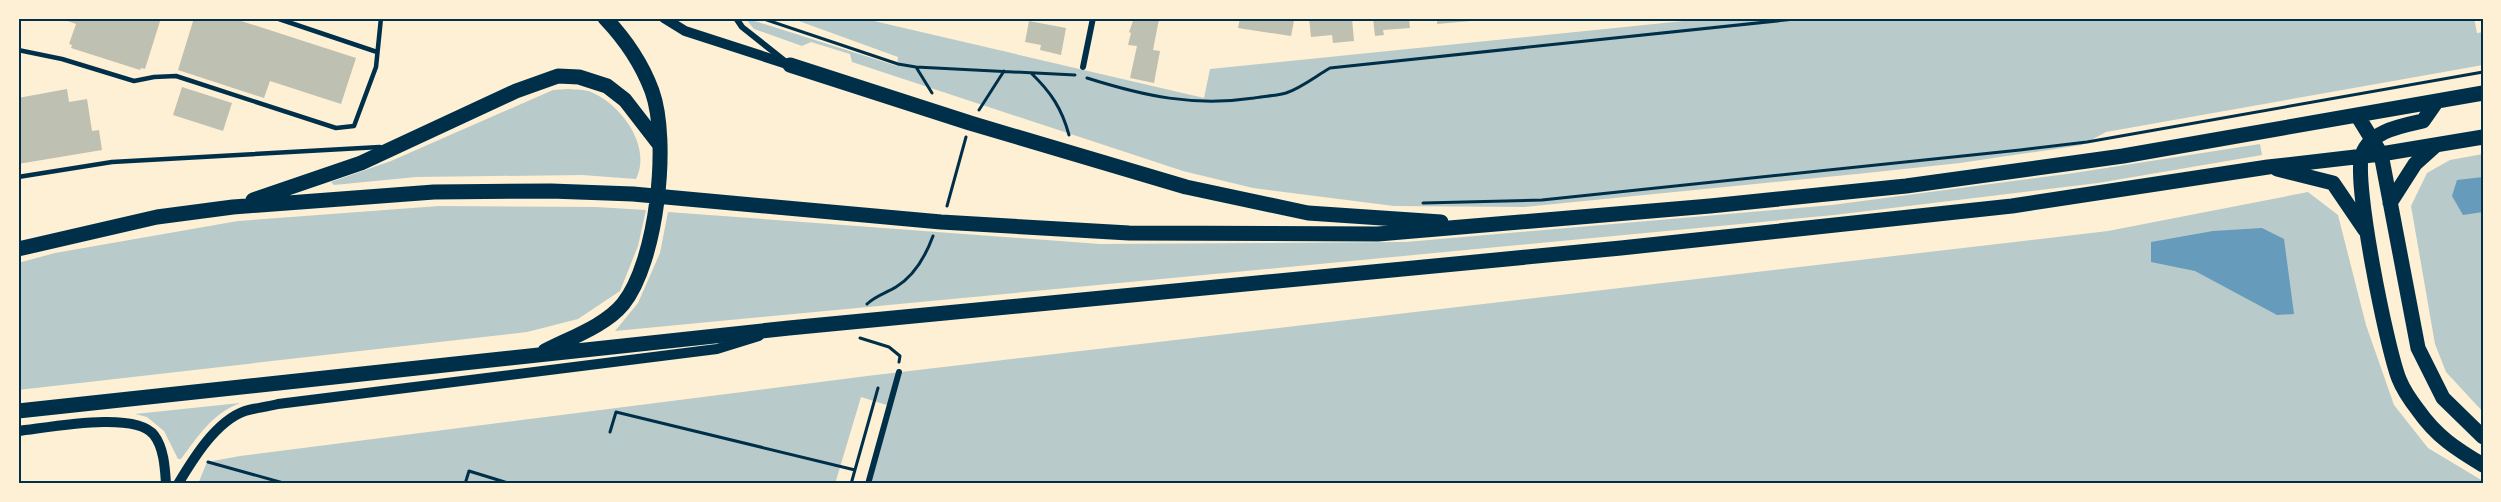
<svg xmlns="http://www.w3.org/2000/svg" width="2501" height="502" font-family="'Asap Condensed',sans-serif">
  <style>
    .green { fill: #b9caca }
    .water { fill: #669bbc }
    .building { fill: #bec0b2 }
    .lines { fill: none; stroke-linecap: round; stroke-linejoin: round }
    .path { stroke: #003049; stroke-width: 3 }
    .service { stroke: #003049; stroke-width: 4.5 }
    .minor { stroke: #003049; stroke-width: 6 }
    .tertiary { stroke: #003049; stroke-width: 10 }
    .primary { stroke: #003049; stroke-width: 15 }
    .neatline { fill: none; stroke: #003049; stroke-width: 2 }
  </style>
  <rect width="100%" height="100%" fill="#fdf0d5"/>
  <path class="green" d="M 745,18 L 897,66 L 898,57 L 796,20 L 796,18 L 861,18 L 1204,98 L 1210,69 L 1713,18 L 2474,18 L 2477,33 L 2483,32 L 2483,65 L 2106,132 L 2082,145 L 1960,163 L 1857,174 L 1523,207 L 1394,206 L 1253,188 L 1183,171 L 852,62 L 850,54 L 811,42 L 802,46 L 754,29 Z
    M 568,89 C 576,90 584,89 591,92 C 622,105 652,147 636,179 L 582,175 L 416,177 L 334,185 L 331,182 L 391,161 L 553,90 Z
    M 2260,144 L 2262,155 L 2098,183 L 1834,215 L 615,331 L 638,303 L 660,253 L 668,212 L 1100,244 L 1406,242 L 1832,205 L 2074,173 Z
    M 2483,154 L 2483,412 L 2446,372 L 2435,344 L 2411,206 L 2427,173 L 2450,160 Z
    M 2308,192 L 2338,215 L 2366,325 L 2394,405 L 2428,448 L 2483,481 L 2483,484 L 869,484 L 890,406 L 861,397 L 835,484 L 198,484 L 207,462 L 240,456 L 867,376 L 2108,231 Z
    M 439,206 L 596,207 L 646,210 L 638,246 L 620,291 L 578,319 L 527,332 L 18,390 L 18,263 L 55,253 L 238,221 Z
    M 240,403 C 212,414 199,435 181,459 L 178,459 L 164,431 L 147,417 L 135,414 Z"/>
  <path class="water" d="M 2483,177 L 2483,212 L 2463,215 L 2452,196 L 2457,180 Z
    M 2262,228 L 2284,239 L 2294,314 L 2277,315 L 2195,271 L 2151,262 L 2151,242 L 2213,231 Z"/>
  <path class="building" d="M 59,18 L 161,18 L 145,69 L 141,68 L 140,70 L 71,48 L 72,45 L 69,44 L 76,24 Z
    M 194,18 L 232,18 L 356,58 L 341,104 L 270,81 L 264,98 L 178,70 Z
    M 1134,18 L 1159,19 L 1153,50 L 1160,51 L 1154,83 L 1130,78 L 1137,46 L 1128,45 L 1131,33 L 1129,32 Z
    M 1240,18 L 1284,18 L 1294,21 L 1291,36 L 1238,28 Z
    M 1309,18 L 1352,18 L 1354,41 L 1333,43 L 1332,35 L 1311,37 Z
    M 1373,18 L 1409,18 L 1410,28 L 1383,30 L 1384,35 L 1375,36 Z
    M 1437,18 L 1481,18 L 1482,20 L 1437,24 Z
    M 1029,21 L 1066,28 L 1061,55 L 1040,50 L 1041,45 L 1025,42 Z
    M 182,87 L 232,103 L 223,131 L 173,115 Z
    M 67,89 L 69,102 L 87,99 L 92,131 L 99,130 L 102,150 L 18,164 L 18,98 Z"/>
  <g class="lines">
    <path class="path" d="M 761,18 L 898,64 L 916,67 L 1075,75
      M 916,67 L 932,93
      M 1031,73 C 1051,92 1062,109 1069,135
      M 1087,78 C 1144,96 1194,107 1254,98 C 1264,96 1276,96 1286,93 C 1301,88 1316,76 1330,68 L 1805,18
      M 979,110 L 1004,71
      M 1423,203 L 1542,200 L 2020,150 L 2087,142 L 2483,72
      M 947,206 L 966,137
      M 867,304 C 875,296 886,293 896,287 C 914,276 926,255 933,236
      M 860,338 L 889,347 L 900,356 L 899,362
      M 610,432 L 616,412 L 855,470
      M 208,462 L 287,484
      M 465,484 L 469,471 L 511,484
      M 851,484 L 878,388"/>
    <path class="service" d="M 276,18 L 377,52
      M 18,50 L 62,59 L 134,81 L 154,77 L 176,76 L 336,128 L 354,126 L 376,67 L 381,18
      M 18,177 L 112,162 L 380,147"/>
    <path class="minor" d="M 736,18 L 742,27 L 785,61
      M 1083,67 L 1093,18
      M 868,484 L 899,372"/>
    <path class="tertiary" d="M 664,18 L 685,31 L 790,65
      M 18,431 C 47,428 135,410 154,435 C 164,448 165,468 166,484
      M 178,484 C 193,459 216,421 245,411 C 255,408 267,407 278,404 L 717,349 L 759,336"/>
    <path class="primary" d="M 790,65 L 970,123 L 1186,187 L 1308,213 L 1441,222
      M 2437,101 L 2423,121 C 2401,126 2370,131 2362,155 C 2353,181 2387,349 2399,379 C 2403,389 2411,401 2418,410 C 2436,436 2456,449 2483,465
      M 2357,115 L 2381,154 L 2418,348 L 2443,398 L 2483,437
      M 2277,169 L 2333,183 L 2365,230
      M 253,200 L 361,163 L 516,91 L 558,76 L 579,77 L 607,86 L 625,100 L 659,144
      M 2390,203 L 2415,164 L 2435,146
      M 18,249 L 157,217 L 233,207 L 434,192 L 551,191 L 633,194 L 941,222 L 1129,233 L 1378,234 L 1710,206 L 1906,186 L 2123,156 L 2483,93
      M 545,351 C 570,338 605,326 623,304 C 657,262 670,141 652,91 C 642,64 625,39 605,18
      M 18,411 L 789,328 L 1621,248 L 2012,206 L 2268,167 L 2381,154 L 2483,137"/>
  </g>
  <rect width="2501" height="502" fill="none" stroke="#fdf0d5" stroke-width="39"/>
  <rect x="20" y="20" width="2462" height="462" class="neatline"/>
</svg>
